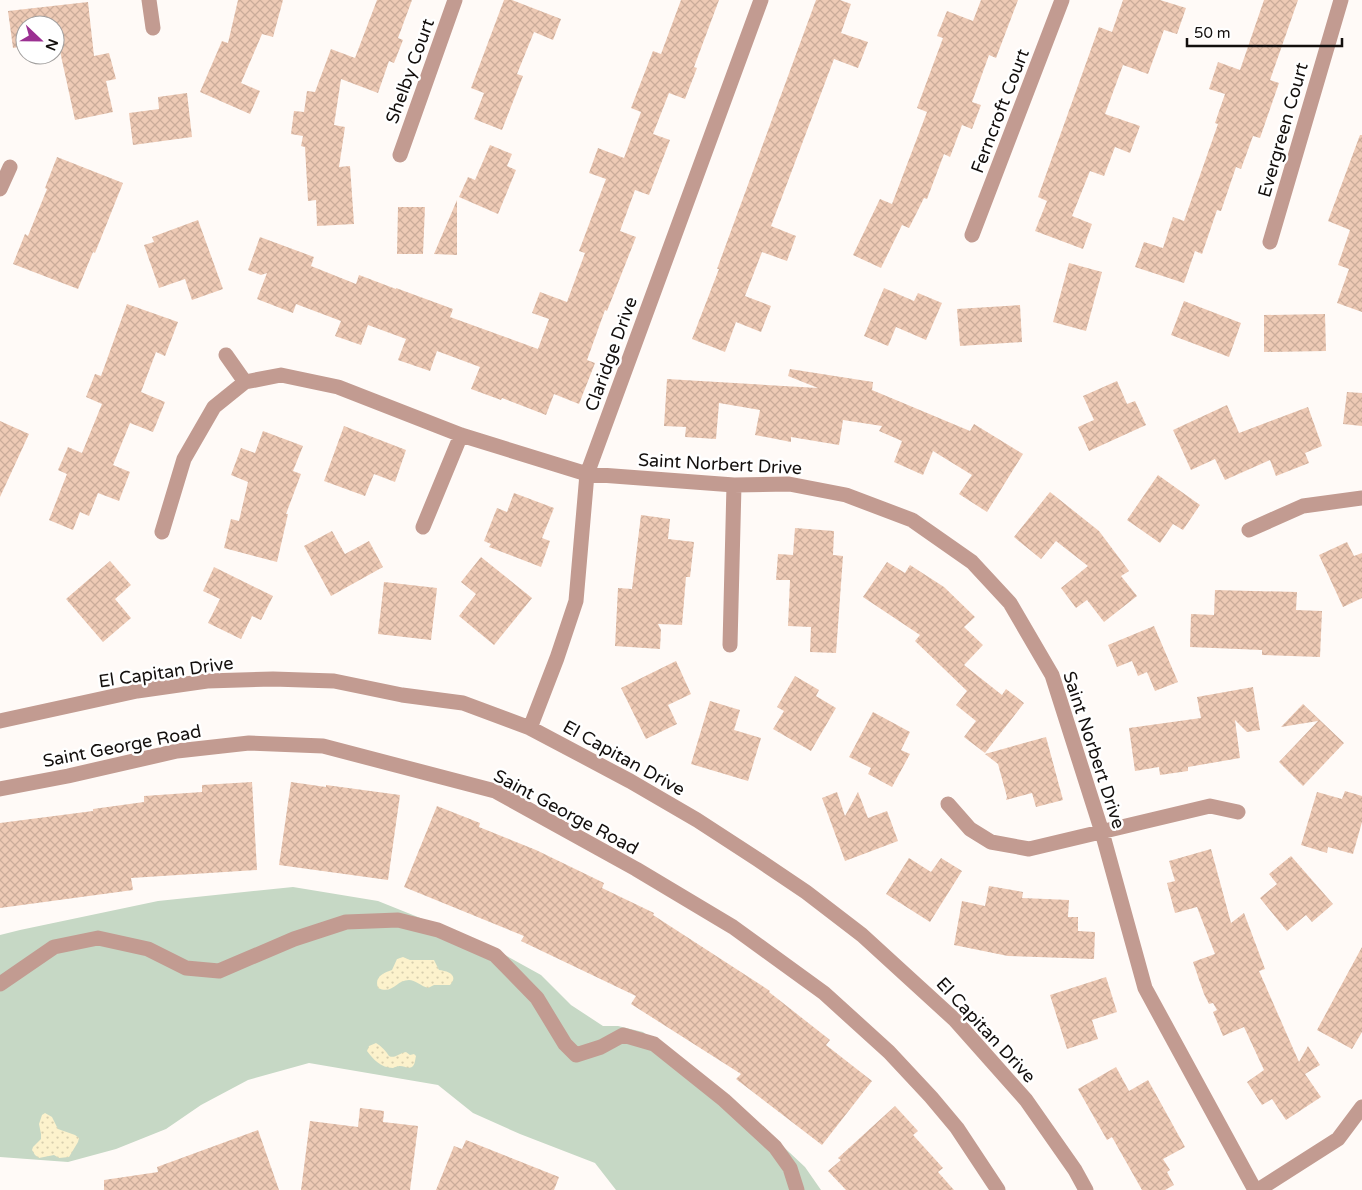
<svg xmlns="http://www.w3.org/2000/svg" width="1362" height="1190" font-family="'Varela Round',sans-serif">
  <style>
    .grass { fill: #c6d8c5 }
    .sand { fill: url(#sand-dots) }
    .building { fill: url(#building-cross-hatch) }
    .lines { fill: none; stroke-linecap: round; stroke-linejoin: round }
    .minor { stroke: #c29b91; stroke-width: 15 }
    .labels { text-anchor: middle; stroke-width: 5; stroke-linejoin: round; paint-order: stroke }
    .street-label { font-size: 18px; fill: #130f0d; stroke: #fff }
  </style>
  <defs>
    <pattern id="sand-dots" width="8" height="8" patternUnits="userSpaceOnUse" patternTransform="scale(1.25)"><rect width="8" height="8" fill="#fcf2cc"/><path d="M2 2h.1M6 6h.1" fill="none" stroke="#d7ceae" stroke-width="1.8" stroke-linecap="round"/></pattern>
    <pattern id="building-cross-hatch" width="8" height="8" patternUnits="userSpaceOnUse" patternTransform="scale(1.25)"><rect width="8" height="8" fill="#eecab5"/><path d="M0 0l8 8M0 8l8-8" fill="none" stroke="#cbac9a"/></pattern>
  </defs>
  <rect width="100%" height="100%" fill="#fffaf7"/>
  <path class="grass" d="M 293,887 L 378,901 L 485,944 L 541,975 L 571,1005 L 603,1026 L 618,1026 L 643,1032 L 727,1094 L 805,1167 L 821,1190 L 616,1190 L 595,1163 L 520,1134 L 473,1113 L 438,1085 L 309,1063 L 248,1080 L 201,1105 L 166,1129 L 116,1149 L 68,1162 L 0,1157 L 0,935 L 20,930 L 158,901 Z"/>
  <path class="sand" d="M 403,957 L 410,960 L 434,960 L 439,970 C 448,971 459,975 450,985 L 434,985 L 428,988 C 421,986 415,980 409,980 C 396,980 393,995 378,988 C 374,977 383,973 392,970 L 397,959 Z
    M 376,1043 C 381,1046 386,1051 389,1056 C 395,1059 399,1053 406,1052 L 410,1055 L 414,1054 L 416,1056 C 415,1060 415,1065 412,1067 C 408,1069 404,1066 400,1066 C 399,1066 394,1067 393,1068 C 381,1068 373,1059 367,1051 L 369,1046 Z
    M 45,1113 L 52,1117 L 58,1129 L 75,1135 L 79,1138 L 78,1142 L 69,1157 L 59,1158 L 54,1155 L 39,1158 L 35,1155 L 32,1150 L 33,1147 L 41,1139 L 41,1134 L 39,1124 L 42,1115 Z"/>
  <path class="building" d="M 238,0 L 283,0 L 273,37 L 262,34 L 241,83 L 260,91 L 250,114 L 200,92 L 222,41 L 228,43 Z
    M 377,0 L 412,0 L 398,38 L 403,40 L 394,63 L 389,61 L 378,93 L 341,79 L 334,125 L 345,127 L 339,167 L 350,166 L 354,224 L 317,226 L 316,200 L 308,201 L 305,147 L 301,146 L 303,136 L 291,134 L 294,111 L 304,112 L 307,91 L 315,92 L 331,49 L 355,58 Z
    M 504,0 L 512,0 L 561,19 L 553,40 L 534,32 L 517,74 L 523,76 L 502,130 L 474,119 L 484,93 L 471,88 Z
    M 681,0 L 719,0 L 694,67 L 697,68 L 685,99 L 669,93 L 653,134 L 670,140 L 649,195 L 635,190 L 620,231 L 636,237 L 607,311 L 605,310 L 587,360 L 595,363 L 579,404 L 554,394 L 546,415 L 502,398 L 501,400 L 471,389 L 480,367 L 437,351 L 430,371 L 398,360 L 406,339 L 368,325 L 361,345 L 335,336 L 341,321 L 296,304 L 293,313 L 257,299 L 267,273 L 261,275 L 248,270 L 260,237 L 314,257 L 311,266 L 356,284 L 359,275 L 396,289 L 396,288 L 453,309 L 450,317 L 538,349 L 549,319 L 532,313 L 540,292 L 567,302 L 585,253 L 579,251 L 606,179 L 589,173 L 598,148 L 624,158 L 641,112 L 631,108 L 653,51 L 661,54 Z
    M 816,0 L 840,0 L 851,4 L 841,33 L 868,42 L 858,68 L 834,59 L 771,226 L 796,236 L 787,261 L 762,252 L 745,296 L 771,306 L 761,332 L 736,322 L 725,352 L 692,339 L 719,269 L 717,269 Z
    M 981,0 L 1018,0 L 996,58 L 989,55 L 972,102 L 981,105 L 972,129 L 962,125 L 950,157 L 944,154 L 927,199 L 924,198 L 909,228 L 902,225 L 881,268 L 853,255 L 880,199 L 892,204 L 927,112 L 917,108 L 943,38 L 937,36 L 947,11 L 973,21 Z
    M 1123,0 L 1160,0 L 1186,8 L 1177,34 L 1164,30 L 1148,74 L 1123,65 L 1105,114 L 1140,126 L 1130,153 L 1115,147 L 1104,176 L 1090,171 L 1072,216 L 1092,224 L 1083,249 L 1035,231 L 1047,201 L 1038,197 L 1099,27 L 1112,32 Z
    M 1264,0 L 1298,0 L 1270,80 L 1279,83 L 1260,138 L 1253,136 L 1241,169 L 1236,167 L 1221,211 L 1217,210 L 1202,254 L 1195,251 L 1184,283 L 1135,267 L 1144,242 L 1163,248 L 1173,217 L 1184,221 L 1218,124 L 1215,123 L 1225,94 L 1209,89 L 1218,62 L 1240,70 Z
    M 88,2 L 94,56 L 109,53 L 116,79 L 106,81 L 113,112 L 75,120 L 58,42 L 55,43 L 55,25 L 25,25 L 25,46 L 13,48 L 8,11 Z
    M 187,93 L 192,137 L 133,145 L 129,113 L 159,109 L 158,97 Z
    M 1360,135 L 1362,135 L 1362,312 L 1337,303 L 1349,269 L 1338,265 L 1350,230 L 1328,221 Z
    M 490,145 L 512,154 L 507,166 L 516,170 L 498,214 L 459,197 L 468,177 L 475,180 Z
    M 57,157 L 123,183 L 95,253 L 93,252 L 78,289 L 13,264 L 25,234 L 28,236 L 47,189 L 45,188 Z
    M 457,200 L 457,255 L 434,254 Z
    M 398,207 L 425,207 L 423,254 L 397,254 Z
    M 198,220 L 223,289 L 192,300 L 185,279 L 159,288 L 144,245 L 154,242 L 152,237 Z
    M 1069,263 L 1102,272 L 1086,331 L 1053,322 Z
    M 884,288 L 914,301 L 918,293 L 942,303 L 926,340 L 896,327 L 888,346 L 864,336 Z
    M 1184,301 L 1241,323 L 1229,357 L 1171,335 Z
    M 127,304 L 178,322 L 165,356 L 156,352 L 141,392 L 165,402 L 153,432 L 130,423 L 113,465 L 130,472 L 119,501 L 98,493 L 89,516 L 80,512 L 73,530 L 49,520 L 67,474 L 58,470 L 68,447 L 82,453 L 102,404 L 86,397 L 95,374 L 101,376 Z
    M 1020,305 L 1022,342 L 960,346 L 957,309 Z
    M 1325,314 L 1326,351 L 1264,352 L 1264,315 Z
    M 790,369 L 873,382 L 872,390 L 970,431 L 974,424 L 1023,454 L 987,512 L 959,494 L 972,475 L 933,451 L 923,475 L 894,462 L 902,441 L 879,431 L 882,426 L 843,420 L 839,445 L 791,437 L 791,442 L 755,435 L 760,410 L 719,403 L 716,439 L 685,437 L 686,427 L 664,426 L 667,379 L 818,388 L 788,376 Z
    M 1117,381 L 1127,404 L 1135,401 L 1146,425 L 1089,451 L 1078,427 L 1094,420 L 1083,396 Z
    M 1347,392 L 1362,393 L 1362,426 L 1343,424 Z
    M 1227,405 L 1239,433 L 1308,407 L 1322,446 L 1305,453 L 1309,463 L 1276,476 L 1270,460 L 1225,480 L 1215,459 L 1191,470 L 1173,430 Z
    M 0,421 L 29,434 L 0,497 Z
    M 344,426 L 406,450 L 395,482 L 374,474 L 365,496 L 324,481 Z
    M 263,431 L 303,446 L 293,471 L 301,474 L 286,514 L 288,514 L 277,562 L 224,548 L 231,519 L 239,521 L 248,482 L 231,475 L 241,448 L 255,453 Z
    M 1158,475 L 1200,505 L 1183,530 L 1173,524 L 1160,543 L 1127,520 Z
    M 1050,492 L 1099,531 L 1129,571 L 1121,576 L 1137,596 L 1104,622 L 1087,600 L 1076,608 L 1061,588 L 1088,566 L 1056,541 L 1041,559 L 1014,537 Z
    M 514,493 L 554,508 L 542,538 L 550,541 L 541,567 L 489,547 L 491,544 L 484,541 L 497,508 L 507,512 Z
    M 641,515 L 670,519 L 668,539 L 694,542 L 690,577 L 686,577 L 682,625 L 658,624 L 661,630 L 660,649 L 615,646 L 618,588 L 632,589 Z
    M 795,528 L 834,531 L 833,555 L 843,556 L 836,653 L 810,652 L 811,627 L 788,626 L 790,580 L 776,580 L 778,554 L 793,555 Z
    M 332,531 L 345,554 L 369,541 L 383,567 L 331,596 L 304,546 Z
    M 1347,542 L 1354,556 L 1362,553 L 1362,598 L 1343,607 L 1319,555 Z
    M 481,557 L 532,598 L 494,645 L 459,616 L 476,594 L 461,582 Z
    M 110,561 L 131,585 L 115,599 L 131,618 L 103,642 L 66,599 Z
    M 887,562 L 905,573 L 910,565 L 944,587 L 975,617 L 964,627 L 983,645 L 964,665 L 1002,695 L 1006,689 L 1024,703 L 985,753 L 964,737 L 976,721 L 956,705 L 967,691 L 915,641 L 920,635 L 863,597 Z
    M 214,567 L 273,596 L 261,620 L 252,616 L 241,639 L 208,623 L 220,599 L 203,591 Z
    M 384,582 L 437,588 L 431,640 L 378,634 Z
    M 1215,590 L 1297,592 L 1296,610 L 1322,611 L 1320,657 L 1262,655 L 1262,650 L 1190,647 L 1191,614 L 1214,615 Z
    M 1154,626 L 1178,682 L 1155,691 L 1147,672 L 1138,676 L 1132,661 L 1117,667 L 1108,645 Z
    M 676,661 L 691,694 L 668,705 L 677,724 L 646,739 L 621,688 Z
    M 795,676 L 819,690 L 816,696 L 836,708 L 811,751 L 773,729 L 784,711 L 777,707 Z
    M 1253,687 L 1260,730 L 1247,732 L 1235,720 L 1240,758 L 1188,767 L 1188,771 L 1160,775 L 1159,767 L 1135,771 L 1129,728 L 1201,718 L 1197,697 Z
    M 710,701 L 740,710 L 734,730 L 761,738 L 748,781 L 691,764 Z
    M 1303,704 L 1344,743 L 1303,786 L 1279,762 L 1318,721 L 1281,727 Z
    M 873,712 L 910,732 L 901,750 L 910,754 L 892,787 L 868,774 L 871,768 L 849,757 Z
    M 1046,737 L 1063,800 L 1036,807 L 1032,793 L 1006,800 L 1007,797 L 998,764 L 985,754 Z
    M 252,782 L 257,870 L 131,878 L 133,890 L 0,908 L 0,823 L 93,811 L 93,809 L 144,802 L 144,796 L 202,792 L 202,785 Z
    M 291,782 L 326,787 L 326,785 L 400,795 L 388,880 L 279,865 Z
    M 1345,791 L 1362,796 L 1362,822 L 1353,854 L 1328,847 L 1327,853 L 1301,845 L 1317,792 L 1342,799 Z
    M 837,792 L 845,816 L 858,792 L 868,818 L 887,811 L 898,841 L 845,861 L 822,798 Z
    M 437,806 L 480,823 L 479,827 L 536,850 L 604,883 L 602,888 L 654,913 L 653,915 L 770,991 L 769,992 L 830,1040 L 826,1045 L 872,1081 L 822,1145 L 736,1079 L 741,1074 L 631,1004 L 636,996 L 521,941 L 524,936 L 404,887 Z
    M 1211,849 L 1231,923 L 1244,913 L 1265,969 L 1259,971 L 1299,1062 L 1308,1046 L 1320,1065 L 1305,1074 L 1321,1097 L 1286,1120 L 1272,1099 L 1262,1105 L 1247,1082 L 1264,1070 L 1244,1027 L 1223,1036 L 1213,1012 L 1217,1010 L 1213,1003 L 1209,1004 L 1204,994 L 1193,962 L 1215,954 L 1197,907 L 1175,913 L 1167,883 L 1175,881 L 1169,861 Z
    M 1291,856 L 1333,904 L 1312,922 L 1306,915 L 1287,931 L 1260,898 L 1277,884 L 1269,874 Z
    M 909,858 L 931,872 L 941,858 L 962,871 L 930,922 L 886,894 Z
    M 989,886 L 1023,892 L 1022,898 L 1069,900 L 1068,917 L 1078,917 L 1078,931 L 1095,932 L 1094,959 L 1008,956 L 954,945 L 962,901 L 985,906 Z
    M 1362,947 L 1362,1032 L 1352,1049 L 1317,1030 Z
    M 1106,977 L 1117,1012 L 1092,1020 L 1098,1039 L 1067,1049 L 1050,995 Z
    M 1116,1067 L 1129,1091 L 1148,1080 L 1185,1147 L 1163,1159 L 1170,1170 L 1167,1172 L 1174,1185 L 1165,1190 L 1142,1190 L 1112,1137 L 1107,1140 L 1078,1089 Z
    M 895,1106 L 918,1131 L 913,1135 L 943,1168 L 938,1172 L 954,1190 L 846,1190 L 828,1171 L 841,1160 L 838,1158 Z
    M 360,1108 L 384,1111 L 383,1122 L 418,1126 L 410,1190 L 301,1190 L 310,1121 L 358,1127 Z
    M 258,1130 L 279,1190 L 104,1190 L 104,1180 L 158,1172 L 157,1167 Z
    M 466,1140 L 559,1177 L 554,1190 L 436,1190 L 454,1146 L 462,1149 Z"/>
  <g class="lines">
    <path class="minor" d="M 149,0 L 153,28
      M 400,155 L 455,0
      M 0,189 L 10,167
      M 972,235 L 1062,0
      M 1270,242 L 1341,0
      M 226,355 L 245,382
      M 423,527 L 461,435
      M 1249,530 L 1303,506 L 1362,498
      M 162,532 L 184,459 L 214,407 L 245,382 L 281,375 L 338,387 L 461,435 L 587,474 L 734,485 L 789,484 L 846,495 L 912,520 L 972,562 L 1010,603 L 1052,675 L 1102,832 L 1145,988 L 1255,1190
      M 730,645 L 734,485
      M 0,721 L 137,691 L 207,681 L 273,679 L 334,681 L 402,695 L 463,703 L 530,728 L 630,781 L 697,820 L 757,859 L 806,892 L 862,935 L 955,1020 L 1026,1100 L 1075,1170 L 1086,1190
      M 530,728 L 557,658 L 576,601 L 587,474 L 761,0
      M 0,789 L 68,776 L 177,751 L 249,743 L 323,746 L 495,791 L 636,869 L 733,927 L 824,993 L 889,1052 L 931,1097 L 957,1128 L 998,1190
      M 948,804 L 970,829 L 991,842 L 1029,849 L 1210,806 L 1238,812
      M 0,984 L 54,947 L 98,938 L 148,949 L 186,968 L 219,971 L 294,939 L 346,922 L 398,920 L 438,930 L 495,955 L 537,998 L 565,1044 L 576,1055 L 601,1047 L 623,1035 L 654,1044 L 724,1100 L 775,1147 L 790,1168 L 797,1190
      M 1258,1190 L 1338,1139 L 1362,1107"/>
  </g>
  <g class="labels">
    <g class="street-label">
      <text transform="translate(410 71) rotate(-70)" y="6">Shelby Court</text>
      <text transform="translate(1000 111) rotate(-69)" y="6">Ferncroft Court</text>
      <text transform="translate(1283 130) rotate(-74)" y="6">Evergreen Court</text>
      <text transform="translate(611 354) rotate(-70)" y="6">Claridge Drive</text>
      <text transform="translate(720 464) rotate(3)" y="6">Saint Norbert Drive</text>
      <text transform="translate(166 672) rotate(-8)" y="6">El Capitan Drive</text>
      <text transform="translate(122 746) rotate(-11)" y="6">Saint George Road</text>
      <text transform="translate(1094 750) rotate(72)" y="6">Saint Norbert Drive</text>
      <text transform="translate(624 758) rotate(29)" y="6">El Capitan Drive</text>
      <text transform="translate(566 812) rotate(28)" y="6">Saint George Road</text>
      <text transform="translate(986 1030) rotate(47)" y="6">El Capitan Drive</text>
    </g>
  </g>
  <g transform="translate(40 40) rotate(112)"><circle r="24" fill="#ffffff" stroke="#a19f9e"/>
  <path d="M0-4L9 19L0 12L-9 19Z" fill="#9b3092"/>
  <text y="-8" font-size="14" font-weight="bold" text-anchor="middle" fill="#130f0d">N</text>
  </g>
  <path d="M1187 38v8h155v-8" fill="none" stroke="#130f0d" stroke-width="2.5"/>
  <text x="1194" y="38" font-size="15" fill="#130f0d" stroke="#ffffff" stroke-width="4" paint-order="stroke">50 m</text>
</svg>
